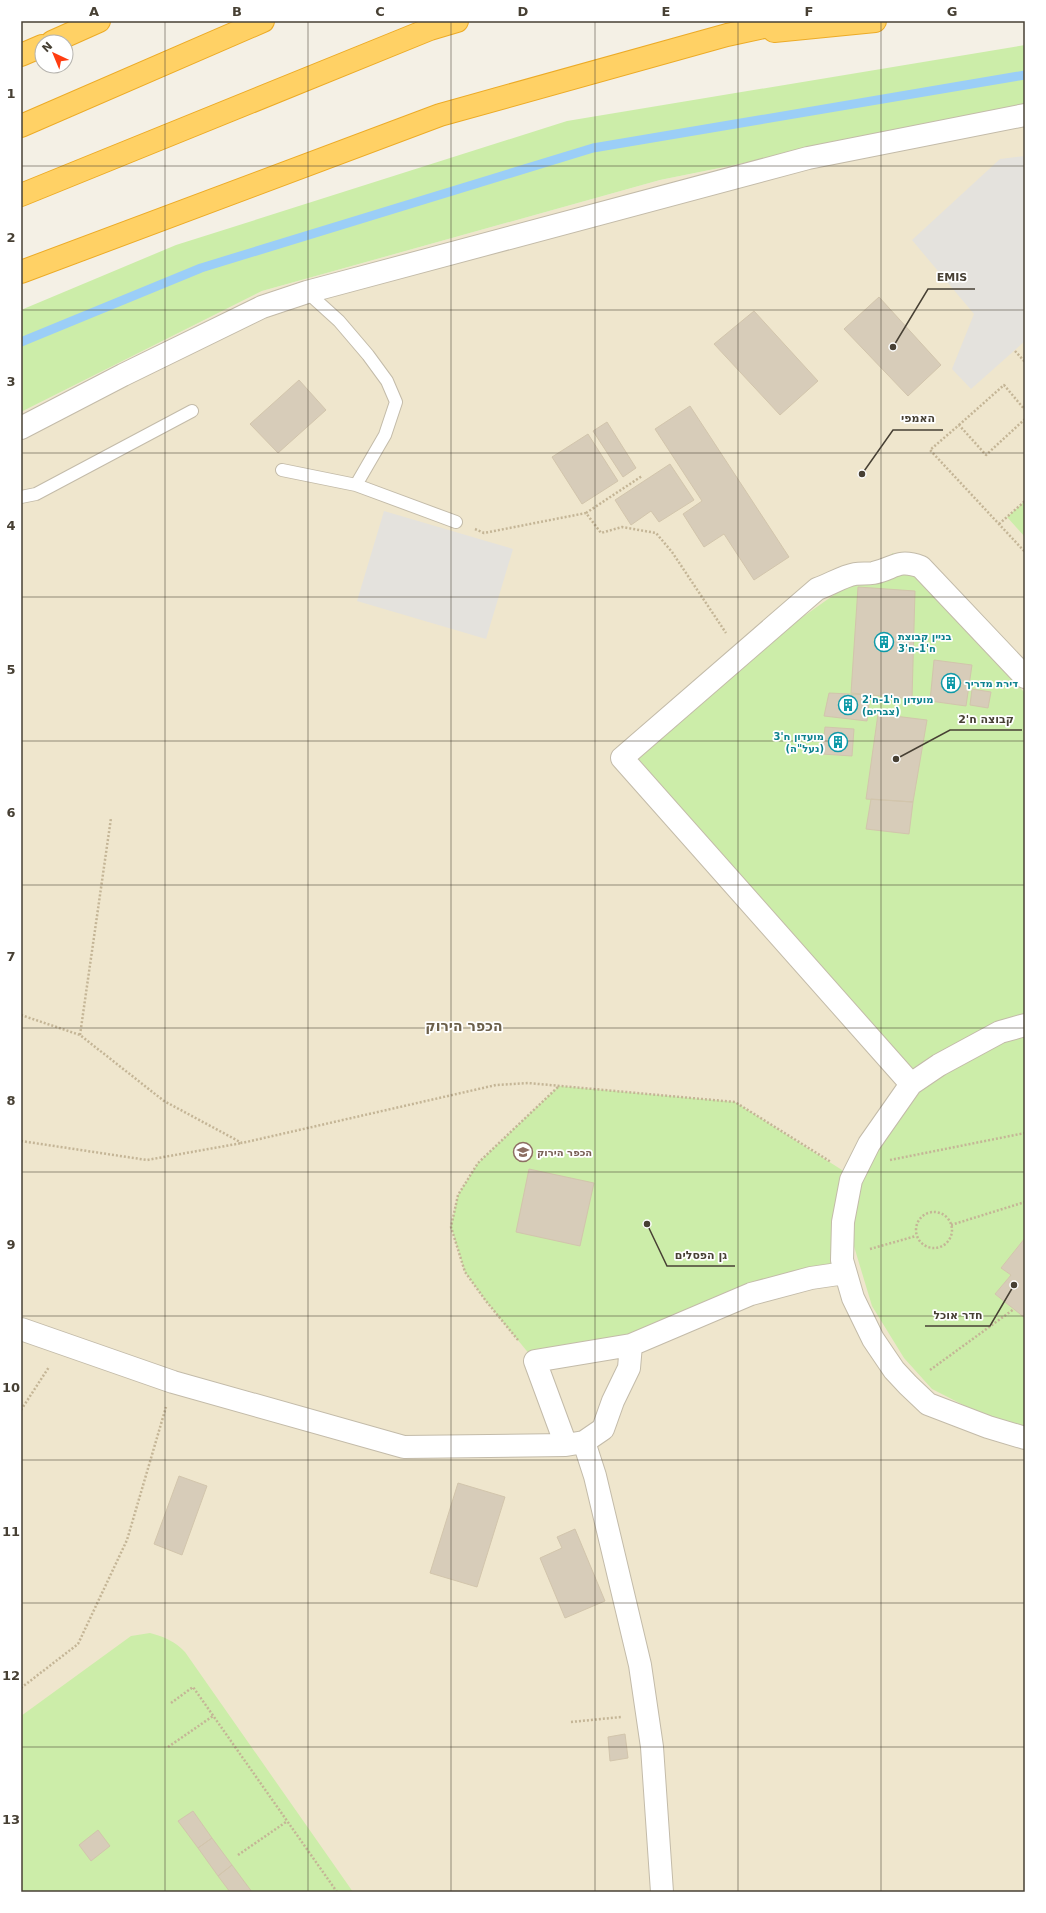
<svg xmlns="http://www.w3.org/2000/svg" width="1046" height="1913" font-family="'DejaVu Sans',Heebo,sans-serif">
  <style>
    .education { fill: #efe6cd }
    .green { fill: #cceda9 }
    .parking { fill: #e4e2dd }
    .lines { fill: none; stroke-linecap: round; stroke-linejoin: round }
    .stream { stroke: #9bcef7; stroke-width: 9 }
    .building { fill: #d7ccb9; stroke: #d2c5ac }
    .lane-casing { stroke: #c3bba9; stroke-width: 14 }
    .street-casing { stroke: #c3bba9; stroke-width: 24 }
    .highway-casing { stroke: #ecab27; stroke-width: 24 }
    .path { stroke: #c4b596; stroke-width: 2.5; stroke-dasharray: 2 2; stroke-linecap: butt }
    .lane { stroke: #fff; stroke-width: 12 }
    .street { stroke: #fff; stroke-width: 22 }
    .highway { stroke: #ffd165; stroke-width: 22 }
    .grid { fill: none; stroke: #474034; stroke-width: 1; stroke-opacity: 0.55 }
    .labels { text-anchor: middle; stroke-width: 3.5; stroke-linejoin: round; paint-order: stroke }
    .culture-label { font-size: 10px; font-weight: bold; fill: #0d838f; stroke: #fff; text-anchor: start }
    .education-label { font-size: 10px; font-weight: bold; fill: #785e54; stroke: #fff; text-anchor: start }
    .district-label { font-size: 14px; font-weight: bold; fill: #6b5f4a; stroke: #fff }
    .leader { fill: none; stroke: #474034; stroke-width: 1.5 }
    .callout-dot { fill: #474034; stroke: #fff; stroke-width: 1.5 }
    .callout-label { font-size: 11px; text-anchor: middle; font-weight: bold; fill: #474034; stroke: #fff; stroke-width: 3.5; stroke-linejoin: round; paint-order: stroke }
    .neatline { fill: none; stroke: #474034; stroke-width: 1.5 }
    .grid-label { font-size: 13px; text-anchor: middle; font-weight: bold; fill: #474034 }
  </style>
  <rect width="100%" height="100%" fill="#f4f0e5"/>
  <path class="education" d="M 1025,106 L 1025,1892 L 21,1892 L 21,412 L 262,291 L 660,180 Z"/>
  <path class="green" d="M 1025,45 L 1025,106 L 660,180 L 262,291 L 21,412 L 21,310 L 176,245 L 567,121 Z
    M 1025,501 L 1025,537 L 1007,517 Z
    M 893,553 L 1025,693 L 1025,1019 L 912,1076 L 629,765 L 766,643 Z
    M 1025,1034 L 1025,1238 L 1001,1268 L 1011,1275 L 995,1294 L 1025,1318 L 1025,1428 L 981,1414 L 932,1389 L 904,1358 L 872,1306 L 853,1243 L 855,1189 L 883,1137 L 914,1096 L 941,1074 L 989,1048 Z
    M 559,1086 L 735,1102 L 842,1170 L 851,1180 L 845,1273 L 631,1345 L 535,1361 L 486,1301 L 465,1272 L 451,1227 L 458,1195 L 478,1163 Z
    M 150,1633 C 164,1637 175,1641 185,1652 L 353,1892 L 21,1892 L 21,1716 L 131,1636 Z"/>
  <path class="parking" d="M 1025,156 L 1025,341 L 971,389 L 952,369 L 974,314 L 912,240 L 1000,159 Z
    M 384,511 L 513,549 L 486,639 L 357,601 Z"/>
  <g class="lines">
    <path class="stream" d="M 21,342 L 201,268 L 593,148 L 1025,75"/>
  </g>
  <path class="building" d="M 879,297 L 941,365 L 908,396 L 844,329 Z
    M 754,311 L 818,381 L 780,415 L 714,344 Z
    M 299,380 L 326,410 L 278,453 L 250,424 Z
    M 690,406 L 789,557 L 754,580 L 724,534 L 704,547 L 683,514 L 702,501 L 655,429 Z
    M 607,422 L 636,468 L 623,477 L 593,431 Z
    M 588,434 L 618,481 L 582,504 L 552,457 Z
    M 670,464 L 694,500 L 659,522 L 651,511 L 631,525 L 615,500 Z
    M 858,587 L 915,591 L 912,699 L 851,693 Z
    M 934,660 L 972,665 L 966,706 L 930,701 Z
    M 972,689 L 991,692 L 988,708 L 970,705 Z
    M 829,693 L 870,695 L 867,721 L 824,716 Z
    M 878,714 L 927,720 L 913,802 L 866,799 Z
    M 825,727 L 854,729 L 852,756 L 822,754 Z
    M 871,799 L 913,802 L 909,834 L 866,829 Z
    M 529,1169 L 594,1183 L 580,1246 L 516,1232 Z
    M 1025,1238 L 1025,1318 L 995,1294 L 1011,1275 L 1001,1268 Z
    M 179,1476 L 207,1486 L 182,1555 L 154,1544 Z
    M 458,1483 L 505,1497 L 477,1587 L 430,1573 Z
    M 575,1529 L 605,1601 L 565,1618 L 540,1558 L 562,1548 L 557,1537 Z
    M 625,1734 L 628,1758 L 610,1761 L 608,1737 Z
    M 193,1811 L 212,1838 L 198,1848 L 178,1821 Z
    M 98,1830 L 110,1846 L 91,1861 L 79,1845 Z
    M 212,1838 L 232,1865 L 218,1876 L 198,1848 Z
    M 232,1865 L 252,1892 L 230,1892 L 218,1876 Z"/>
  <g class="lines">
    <defs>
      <path id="lane" d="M 307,292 L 339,321 L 368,355 L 387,381 L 396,402 L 385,435 L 356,485
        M 282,470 L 356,485 L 456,522
        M 21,497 L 36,494 L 192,411"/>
      <path id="street" d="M 21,428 L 123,375 L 262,307 L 307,292 L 808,158 L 1025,115
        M 1025,1025 L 1000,1032 L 939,1065 L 911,1084 L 869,1144 L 851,1180 L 843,1222 L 842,1260 L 853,1298 L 873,1339 L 894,1370 L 908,1385 L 928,1404 L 988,1427 L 1025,1438
        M 911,1084 L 622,758 L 817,589 C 829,585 843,576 855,574 C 861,573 867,574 873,573 C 894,569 897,558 921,567 L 1025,677
        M 21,1329 L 173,1382 L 404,1447 L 566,1445 L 584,1442 L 603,1429 L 613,1401 L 629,1368 L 631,1345 L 751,1294 L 811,1278 L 845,1273
        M 584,1442 L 595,1476 L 640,1665 L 652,1747 L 662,1892
        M 566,1445 L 535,1361 L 631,1345"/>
      <path id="highway" d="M 774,31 L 875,21
        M 52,42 L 99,21
        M 21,55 L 42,46
        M 21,126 L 263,21
        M 21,195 L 430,29 L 457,21
        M 21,272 L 440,115 L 727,35 L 791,21"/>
    </defs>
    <use href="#lane" class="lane-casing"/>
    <use href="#street" class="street-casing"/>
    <use href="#highway" class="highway-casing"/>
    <path class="path" d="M 1015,351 L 1025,362
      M 1025,419 L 986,455 L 959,425 L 930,450 L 1025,552
      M 959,425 L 1004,385 L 1025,410
      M 586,513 L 642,476
      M 999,524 L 1025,501
      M 475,529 L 484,533 L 586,513 L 601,533 L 622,527 L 656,533 L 672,552 L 726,633
      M 21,1015 L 80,1035 L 164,1101 L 242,1143 L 496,1085 L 528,1083 L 735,1102 L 831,1162
      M 80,1035 L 111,818
      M 21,1141 L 147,1160 L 242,1143
      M 890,1160 L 1025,1133
      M916 1230a18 18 0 1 1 36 0a18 18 0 1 1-36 0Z
      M 951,1225 L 1025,1202
      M 870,1249 L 916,1236
      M 518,1340 L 486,1301 L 465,1272 L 451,1227 L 458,1195 L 478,1163 L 559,1086
      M 930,1370 L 1014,1309
      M 21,1410 L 49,1367
      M 21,1688 L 78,1644 L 127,1540 L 166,1407
      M 171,1703 L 193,1687 L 337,1892
      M 571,1722 L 621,1717
      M 168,1747 L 213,1716
      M 238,1855 L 286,1822"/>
    <use href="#lane" class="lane"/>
    <use href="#street" class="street"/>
    <use href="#highway" class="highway"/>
  </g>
  <path class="grid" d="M 165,21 L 165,1892M 308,21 L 308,1892M 451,21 L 451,1892M 595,21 L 595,1892M 738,21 L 738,1892M 881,21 L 881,1892M 21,166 L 1025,166M 21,310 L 1025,310M 21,453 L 1025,453M 21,597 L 1025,597M 21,741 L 1025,741M 21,885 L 1025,885M 21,1028 L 1025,1028M 21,1172 L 1025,1172M 21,1316 L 1025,1316M 21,1460 L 1025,1460M 21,1603 L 1025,1603M 21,1747 L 1025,1747"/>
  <defs>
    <symbol id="building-ring" viewBox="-11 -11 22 22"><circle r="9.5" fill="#fff" stroke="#0f9aa8" stroke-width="1.5"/><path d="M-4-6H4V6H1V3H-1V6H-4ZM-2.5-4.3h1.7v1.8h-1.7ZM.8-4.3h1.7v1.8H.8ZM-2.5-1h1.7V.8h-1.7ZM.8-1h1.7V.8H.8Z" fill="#0f9aa8"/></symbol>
    <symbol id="school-ring" viewBox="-11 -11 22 22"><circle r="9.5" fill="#fff" stroke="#8d6e63" stroke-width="1.5"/><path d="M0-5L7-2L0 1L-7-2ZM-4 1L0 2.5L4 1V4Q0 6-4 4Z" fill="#8d6e63"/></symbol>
  </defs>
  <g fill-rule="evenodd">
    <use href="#building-ring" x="873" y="631" width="22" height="22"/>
    <use href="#building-ring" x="940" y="672" width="22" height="22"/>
    <use href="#building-ring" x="837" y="694" width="22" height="22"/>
    <use href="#building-ring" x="827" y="731" width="22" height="22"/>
    <use href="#school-ring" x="512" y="1141" width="22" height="22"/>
  </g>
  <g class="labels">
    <g class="culture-label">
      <text x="898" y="640">בניין קבוצת<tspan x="898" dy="12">ח'1-ח'3</tspan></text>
      <text x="965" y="687">דירת מדריך</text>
      <text x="862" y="703">מועדון ח'1-ח'2<tspan x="862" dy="12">(צברים)</tspan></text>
      <text x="824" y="740" text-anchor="end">מועדון ח'3<tspan x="824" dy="12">(נעל"ה)</tspan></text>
    </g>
    <g class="education-label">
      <text x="537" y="1156">הכפר הירוק</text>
    </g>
    <g class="district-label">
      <text x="464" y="1031">הכפר הירוק</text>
    </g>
  </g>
  <path class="leader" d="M893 347L928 289H975M862 474L893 430H943M896 759L950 730H1022M647 1224L667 1266H735M1014 1285L990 1326H925"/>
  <g class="callout-dot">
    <circle cx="893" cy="347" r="4"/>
    <circle cx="862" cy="474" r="4"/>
    <circle cx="896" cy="759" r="4"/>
    <circle cx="647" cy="1224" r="4"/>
    <circle cx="1014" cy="1285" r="4"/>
  </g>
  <g class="callout-label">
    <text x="952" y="281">EMIS</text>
    <text x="918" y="422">האמפי</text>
    <text x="986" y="723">קבוצה ח'2</text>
    <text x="701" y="1259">גן הפסלים</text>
    <text x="958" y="1319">חדר אוכל</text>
  </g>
  <rect width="1046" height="1913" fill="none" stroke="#ffffff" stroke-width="44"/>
  <g transform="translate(54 54) rotate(316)"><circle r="19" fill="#ffffff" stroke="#b5b3ae"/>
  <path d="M0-3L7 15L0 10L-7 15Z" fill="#ff3d11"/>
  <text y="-6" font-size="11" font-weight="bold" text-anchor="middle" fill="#474034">N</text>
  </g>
  <rect x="22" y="22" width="1002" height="1869" class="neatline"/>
  <g class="grid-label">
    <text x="94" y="16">A</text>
    <text x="237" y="16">B</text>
    <text x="380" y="16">C</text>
    <text x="523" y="16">D</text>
    <text x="666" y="16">E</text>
    <text x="809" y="16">F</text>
    <text x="952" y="16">G</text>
    <text x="11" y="98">1</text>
    <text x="11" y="242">2</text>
    <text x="11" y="386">3</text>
    <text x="11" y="530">4</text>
    <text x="11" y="674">5</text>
    <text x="11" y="817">6</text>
    <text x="11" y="961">7</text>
    <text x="11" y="1105">8</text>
    <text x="11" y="1249">9</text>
    <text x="11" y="1392">10</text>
    <text x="11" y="1536">11</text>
    <text x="11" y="1680">12</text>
    <text x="11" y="1824">13</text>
  </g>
</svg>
